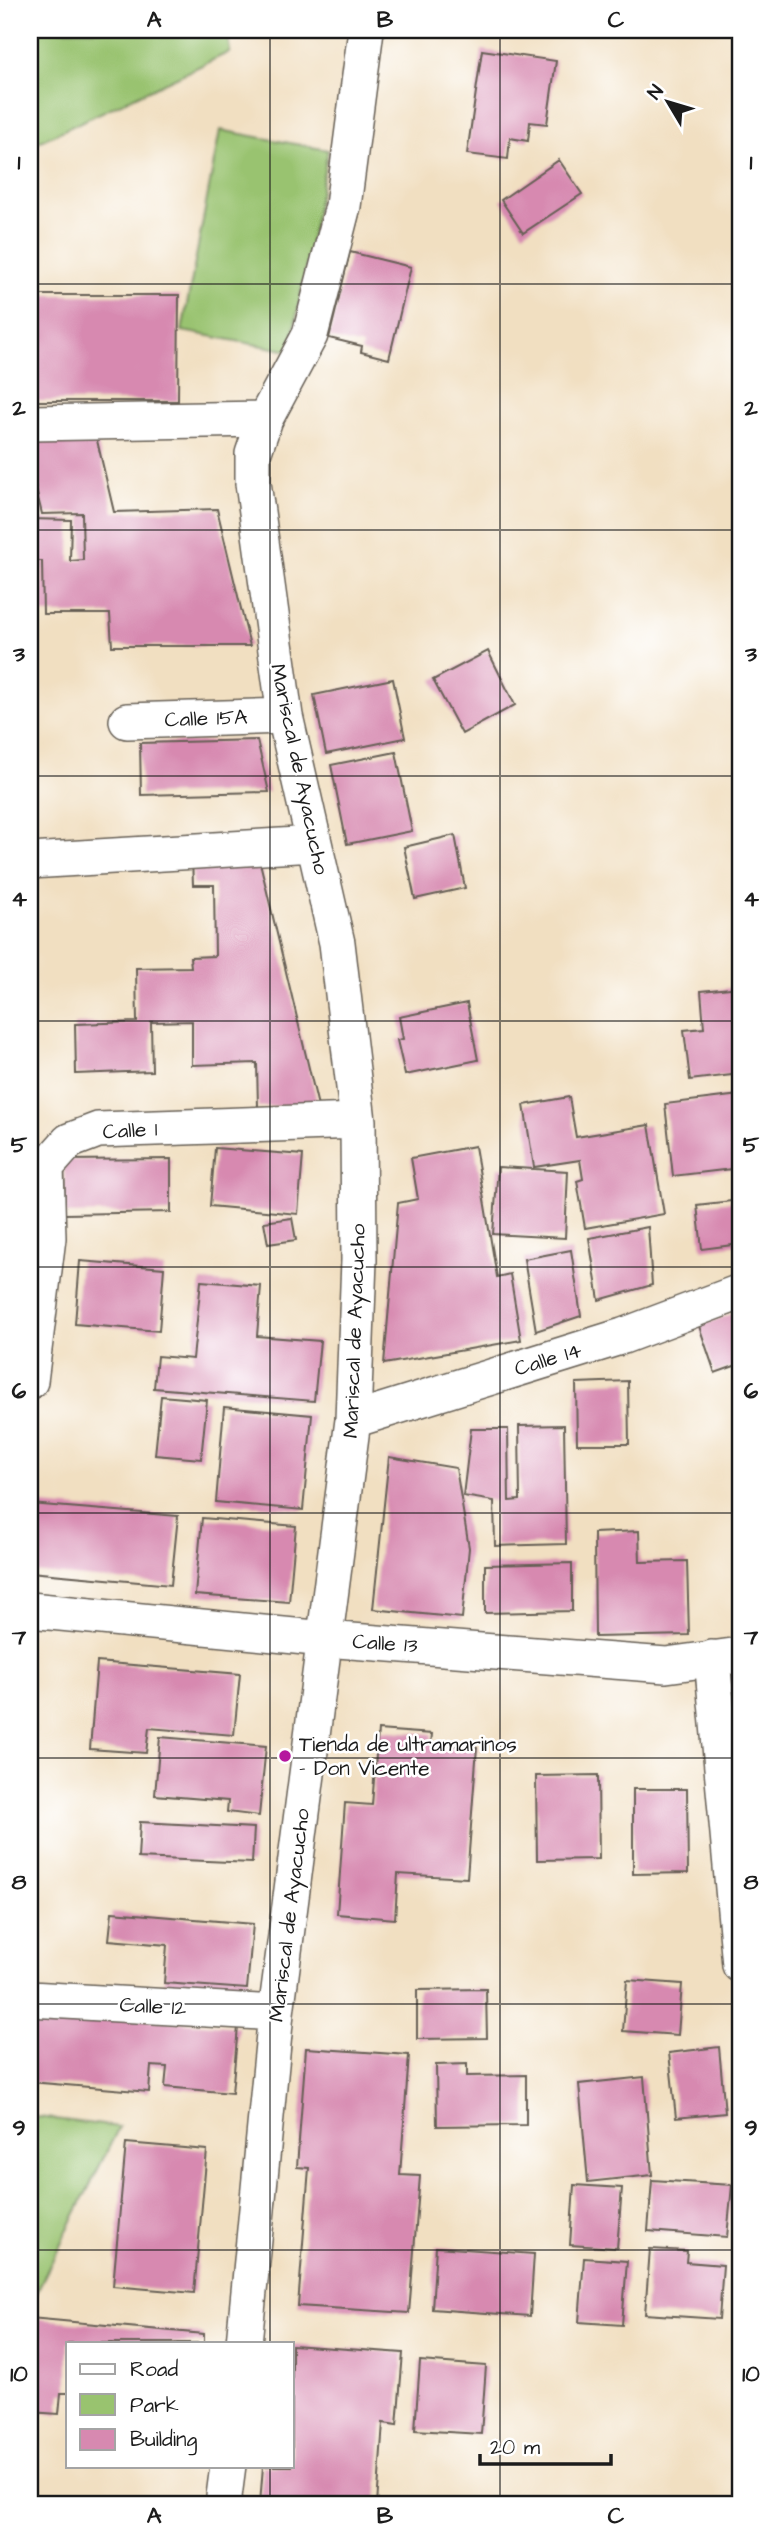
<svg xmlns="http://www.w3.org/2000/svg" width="770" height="2534" font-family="'Architects Daughter',sans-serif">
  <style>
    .green { fill: #99c36f; stroke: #5a7046; stroke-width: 2 }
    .building { fill: #d789b0 }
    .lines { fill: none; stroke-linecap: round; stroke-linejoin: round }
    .street-casing { stroke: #676056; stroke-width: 38 }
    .street { stroke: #fff; stroke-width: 35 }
    .grid { fill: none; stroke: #1c1c1c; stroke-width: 2; stroke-opacity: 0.55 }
    .poi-dot { fill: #b5179e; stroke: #fff; stroke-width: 2.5 }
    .labels { text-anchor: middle; stroke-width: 5; stroke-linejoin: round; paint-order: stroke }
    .street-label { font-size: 21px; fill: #1c1c1c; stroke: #fff }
    .poi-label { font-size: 21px; fill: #1c1c1c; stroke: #fff; text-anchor: start }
    .neatline { fill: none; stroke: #1c1c1c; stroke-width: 2.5 }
    .grid-label { font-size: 23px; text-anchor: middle; font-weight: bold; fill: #1c1c1c }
  </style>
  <rect width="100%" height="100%" fill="#fff"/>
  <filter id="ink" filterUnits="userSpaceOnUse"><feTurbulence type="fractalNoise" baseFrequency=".0143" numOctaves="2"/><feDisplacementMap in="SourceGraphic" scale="14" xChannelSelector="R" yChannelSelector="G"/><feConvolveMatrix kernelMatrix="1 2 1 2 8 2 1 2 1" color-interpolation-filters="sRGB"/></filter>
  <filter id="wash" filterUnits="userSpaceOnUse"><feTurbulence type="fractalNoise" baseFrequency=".00686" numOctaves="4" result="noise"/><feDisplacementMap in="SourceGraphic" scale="28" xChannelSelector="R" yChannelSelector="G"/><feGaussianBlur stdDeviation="1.57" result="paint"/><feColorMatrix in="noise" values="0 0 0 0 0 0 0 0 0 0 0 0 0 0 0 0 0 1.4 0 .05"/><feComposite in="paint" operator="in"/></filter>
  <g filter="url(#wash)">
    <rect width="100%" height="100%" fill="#f1dfc1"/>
    <path class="green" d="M 30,30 L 227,30 L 230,52 L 30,146 Z
      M 220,130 L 328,150 L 290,351 L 182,331 Z
      M 30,2116 L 119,2127 L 30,2305 Z"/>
    <g id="blocks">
      <path class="building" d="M 482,50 L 556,61 L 547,124 L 530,122 L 528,141 L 510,138 L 508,159 L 467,154 Z
        M 559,160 L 582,194 L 523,233 L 501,200 Z
        M 350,252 L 411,267 L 389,359 L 361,352 L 362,346 L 329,338 Z
        M 30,295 L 179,295 L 178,401 L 30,401 Z
        M 95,432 L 114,512 L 217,509 L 250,646 L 112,646 L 110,614 L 43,614 L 42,561 L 30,561 L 30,519 L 71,520 L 70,561 L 83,560 L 82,513 L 42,514 L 30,465 L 30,434 Z
        M 488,651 L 515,705 L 462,734 L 433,680 Z
        M 393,679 L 405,738 L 326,754 L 314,695 Z
        M 257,740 L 269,792 L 141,795 L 140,743 Z
        M 396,752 L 412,831 L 347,844 L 331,765 Z
        M 455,835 L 465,888 L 415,899 L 404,847 Z
        M 258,854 L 318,1106 L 258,1107 L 257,1063 L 192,1065 L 192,1021 L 151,1022 L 152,1071 L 76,1074 L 75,1024 L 137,1022 L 136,968 L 191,967 L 190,957 L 215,956 L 214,885 L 193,885 L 192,858 Z
        M 740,987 L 740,1074 L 690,1080 L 684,1030 L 704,1028 L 701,991 Z
        M 467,1003 L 478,1060 L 405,1075 L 397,1040 L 403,1039 L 399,1017 Z
        M 740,1095 L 740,1168 L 673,1176 L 665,1104 Z
        M 569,1097 L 576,1137 L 649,1125 L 664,1214 L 585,1228 L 577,1181 L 583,1179 L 580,1160 L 534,1167 L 524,1105 Z
        M 475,1146 L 497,1277 L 510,1274 L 521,1340 L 384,1364 L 398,1203 L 418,1199 L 411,1158 Z
        M 215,1148 L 303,1155 L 298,1214 L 210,1206 Z
        M 171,1159 L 171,1212 L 65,1214 L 64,1160 Z
        M 498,1167 L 568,1171 L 565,1238 L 493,1234 Z
        M 740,1200 L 740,1244 L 702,1249 L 697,1205 Z
        M 292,1218 L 296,1240 L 268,1244 L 264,1222 Z
        M 648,1227 L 652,1285 L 599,1300 L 589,1238 Z
        M 571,1250 L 581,1316 L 536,1331 L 524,1259 Z
        M 80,1261 L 164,1268 L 159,1331 L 75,1324 Z
        M 201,1281 L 261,1286 L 257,1336 L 320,1341 L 314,1401 L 154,1388 L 157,1356 L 193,1359 Z
        M 740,1311 L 740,1364 L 715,1373 L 699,1326 Z
        M 628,1381 L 629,1444 L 577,1444 L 576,1383 Z
        M 161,1396 L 207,1400 L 201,1459 L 155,1455 Z
        M 224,1407 L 312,1415 L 303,1510 L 216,1502 Z
        M 564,1425 L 566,1544 L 495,1546 L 494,1501 L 463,1496 L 471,1429 L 508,1429 L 509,1501 L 520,1500 L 519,1426 Z
        M 389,1457 L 456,1468 L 469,1548 L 462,1618 L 373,1609 Z
        M 30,1504 L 178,1516 L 171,1585 L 30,1572 Z
        M 202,1518 L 296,1526 L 289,1602 L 195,1595 Z
        M 639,1531 L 640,1562 L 687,1561 L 689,1635 L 595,1637 L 594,1533 Z
        M 572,1563 L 572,1611 L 485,1613 L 485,1565 Z
        M 97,1662 L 240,1674 L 234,1735 L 149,1728 L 146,1753 L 90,1749 Z
        M 378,1730 L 432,1734 L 431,1744 L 477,1747 L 467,1878 L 398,1874 L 395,1919 L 337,1914 L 345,1803 L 372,1805 Z
        M 160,1737 L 266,1746 L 259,1816 L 227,1812 L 228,1801 L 155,1795 Z
        M 598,1775 L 599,1859 L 537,1860 L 536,1776 Z
        M 633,1789 L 687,1789 L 688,1873 L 633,1874 Z
        M 140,1822 L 254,1828 L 252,1863 L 138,1858 Z
        M 112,1912 L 253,1924 L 247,1989 L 164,1983 L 167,1945 L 109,1940 Z
        M 627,1980 L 682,1984 L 678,2035 L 623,2031 Z
        M 486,1989 L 487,2038 L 417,2039 L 417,1990 Z
        M 30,2009 L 238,2027 L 232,2093 L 165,2087 L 167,2067 L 151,2066 L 149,2092 L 30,2082 Z
        M 719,2047 L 725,2113 L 676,2118 L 669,2053 Z
        M 306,2048 L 409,2055 L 400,2175 L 420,2176 L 409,2313 L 298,2306 L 309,2168 L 297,2167 Z
        M 467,2064 L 467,2076 L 526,2075 L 526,2125 L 437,2126 L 436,2065 Z
        M 644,2077 L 652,2175 L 588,2182 L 579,2084 Z
        M 126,2143 L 207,2150 L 194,2293 L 113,2286 Z
        M 652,2180 L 732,2185 L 727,2237 L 648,2231 Z
        M 574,2185 L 622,2188 L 617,2248 L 570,2245 Z
        M 436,2247 L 534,2254 L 530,2316 L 432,2309 Z
        M 650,2249 L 687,2251 L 686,2262 L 723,2265 L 719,2319 L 645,2314 Z
        M 584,2258 L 627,2261 L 622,2325 L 579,2322 Z
        M 30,2318 L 204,2334 L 204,2343 L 68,2343 L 68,2393 L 61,2393 L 59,2414 L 30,2412 Z
        M 292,2345 L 403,2353 L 397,2425 L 383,2423 L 377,2504 L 260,2504 L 263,2466 L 292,2466 Z
        M 420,2361 L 486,2366 L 481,2434 L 415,2430 Z"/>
    </g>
  </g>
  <g filter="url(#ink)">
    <use href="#blocks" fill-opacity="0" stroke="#676056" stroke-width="2"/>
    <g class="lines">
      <defs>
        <path id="street" d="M 30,423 L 265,419
          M 127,721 L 285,716
          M 30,861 L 314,844
          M 30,1381 L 48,1238 L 46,1167 L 69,1141 L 98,1130 L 358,1121
          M 353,1420 L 623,1336 L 740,1292
          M 30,1610 L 325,1639 L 666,1665 L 740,1655
          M 712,1658 L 740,1965
          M 30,1999 L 276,2013
          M 244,2343 L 276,2013 L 353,1420 L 359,1260 L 358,1121 L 337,943 L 285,716 L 253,483 L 253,454 L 265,419 L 310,335 L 343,206 L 366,30
          M 223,2504 L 228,2466"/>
      </defs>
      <use href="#street" class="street-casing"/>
      <use href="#street" class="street"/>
    </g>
  </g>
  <path class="grid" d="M 270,30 L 270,2343M 500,30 L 500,2504M 30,284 L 740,284M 30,530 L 740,530M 30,776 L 740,776M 30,1021 L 740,1021M 30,1267 L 740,1267M 30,1513 L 740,1513M 30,1758 L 740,1758M 30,2004 L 740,2004M 30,2250 L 740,2250M 270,2466 L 270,2504"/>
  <circle class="poi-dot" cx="285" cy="1756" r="7"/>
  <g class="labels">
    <g class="street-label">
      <text transform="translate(206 718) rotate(-2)" y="7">Calle 15A</text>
      <text transform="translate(300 769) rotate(78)" y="7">Mariscal de Ayacucho</text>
      <text transform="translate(130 1130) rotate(-3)" y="7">Calle 1</text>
      <text transform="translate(354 1331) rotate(-88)" y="7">Mariscal de Ayacucho</text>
      <text transform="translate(548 1359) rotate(-17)" y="7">Calle 14</text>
      <text transform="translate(385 1643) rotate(4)" y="7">Calle 13</text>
      <text transform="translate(289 1915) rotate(-83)" y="7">Mariscal de Ayacucho</text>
      <text transform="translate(153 2006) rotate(3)" y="7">Calle 12</text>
    </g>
    <g class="poi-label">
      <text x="299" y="1751">Tienda de ultramarinos<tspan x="299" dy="24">- Don Vicente</tspan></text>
    </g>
  </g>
  <rect width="770" height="2534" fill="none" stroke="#fff" stroke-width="77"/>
  <rect x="66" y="2342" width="228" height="126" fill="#ffffff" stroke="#a4a4a4" stroke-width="2"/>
  <rect x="80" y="2364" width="35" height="10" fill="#ffffff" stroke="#a4a4a4" stroke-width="2"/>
  <text x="130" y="2376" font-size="21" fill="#1c1c1c">Road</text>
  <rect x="80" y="2394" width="35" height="21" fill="#99c36f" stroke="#a4a4a4" stroke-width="2"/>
  <text x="130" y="2412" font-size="21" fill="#1c1c1c">Park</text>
  <rect x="80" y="2429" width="35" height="21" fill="#d789b0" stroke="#a4a4a4" stroke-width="2"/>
  <text x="130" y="2446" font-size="21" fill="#1c1c1c">Building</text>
  <g transform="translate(668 102) rotate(308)" stroke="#ffffff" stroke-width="5" paint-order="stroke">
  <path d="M0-5L12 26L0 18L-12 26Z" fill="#1c1c1c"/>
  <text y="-10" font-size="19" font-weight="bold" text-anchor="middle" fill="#1c1c1c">N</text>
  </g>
  <path d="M480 2454v10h131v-10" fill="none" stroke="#1c1c1c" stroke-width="3.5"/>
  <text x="490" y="2454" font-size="21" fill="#1c1c1c" stroke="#ffffff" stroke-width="5" paint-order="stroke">20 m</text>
  <rect x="38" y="38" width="694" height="2458" class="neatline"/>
  <g class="grid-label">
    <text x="154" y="27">A</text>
    <text x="385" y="27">B</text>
    <text x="616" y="27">C</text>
    <text x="19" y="169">1</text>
    <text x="751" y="169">1</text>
    <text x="19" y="415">2</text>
    <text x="751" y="415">2</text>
    <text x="19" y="661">3</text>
    <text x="751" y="661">3</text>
    <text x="19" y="906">4</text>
    <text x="751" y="906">4</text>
    <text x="19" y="1152">5</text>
    <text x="751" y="1152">5</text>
    <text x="19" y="1398">6</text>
    <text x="751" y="1398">6</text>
    <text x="19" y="1644">7</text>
    <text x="751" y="1644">7</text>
    <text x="19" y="1889">8</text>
    <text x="751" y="1889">8</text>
    <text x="19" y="2135">9</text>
    <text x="751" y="2135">9</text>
    <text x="19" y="2381">10</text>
    <text x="751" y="2381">10</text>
    <text x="154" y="2523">A</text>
    <text x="385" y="2523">B</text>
    <text x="616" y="2523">C</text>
  </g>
</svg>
